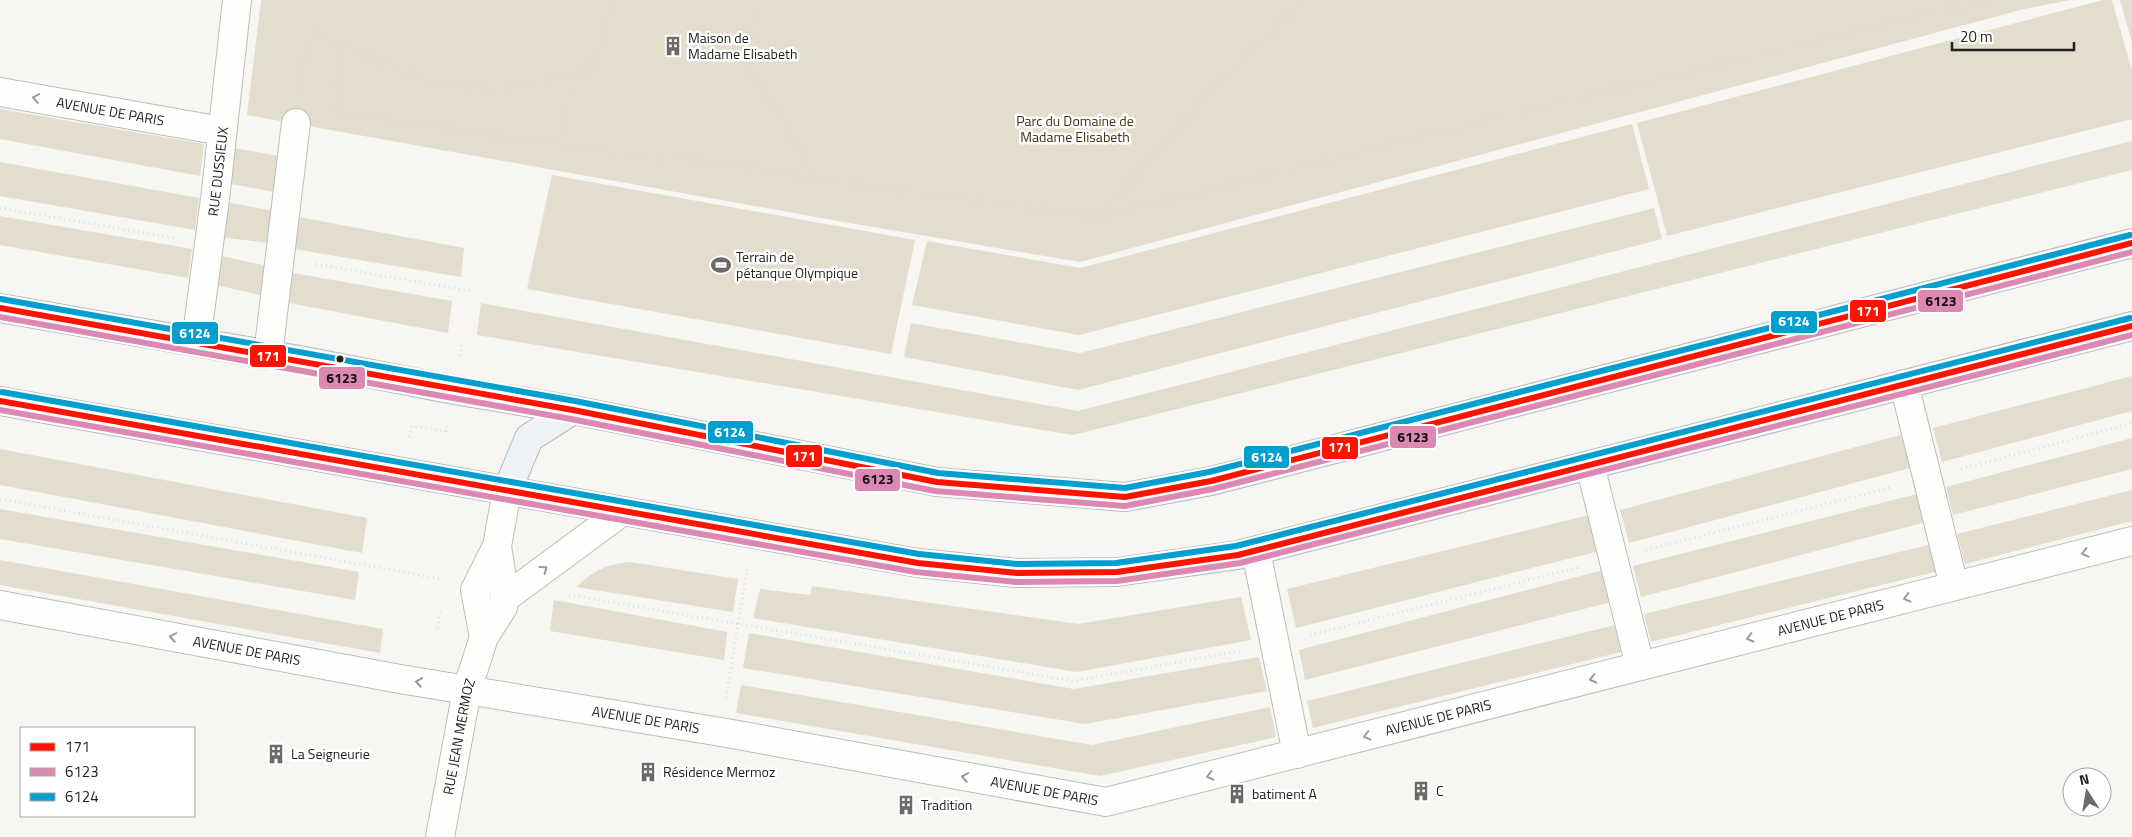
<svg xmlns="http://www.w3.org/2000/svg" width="2132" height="837" font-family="'Titillium Web',sans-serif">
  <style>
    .green { fill: #e2ddcd }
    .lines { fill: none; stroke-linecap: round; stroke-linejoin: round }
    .minor-casing { stroke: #bdbdba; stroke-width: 30 }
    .major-casing { stroke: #b5bbc0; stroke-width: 30 }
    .path { stroke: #dedddc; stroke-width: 3; stroke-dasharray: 1 4; stroke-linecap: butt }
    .minor { stroke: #fefefd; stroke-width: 28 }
    .major { stroke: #eef2f5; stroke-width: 28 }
    .bus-1-casing { stroke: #fff; stroke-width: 10 }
    .bus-2-casing { stroke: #fff; stroke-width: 10 }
    .bus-3-casing { stroke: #fff; stroke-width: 10 }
    .bus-1 { stroke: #ff1300; stroke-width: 6 }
    .bus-2 { stroke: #dd88b3; stroke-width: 6 }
    .bus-3 { stroke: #009fcf; stroke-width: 6 }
    .oneway { stroke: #9a9a98 }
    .bus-dot { fill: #201f1d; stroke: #fff; stroke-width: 2 }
    .labels { text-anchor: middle; stroke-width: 5; stroke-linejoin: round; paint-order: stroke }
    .poi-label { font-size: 14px; fill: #201f1d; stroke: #fff; text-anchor: start }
    .street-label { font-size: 14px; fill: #201f1d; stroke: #fff }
    .park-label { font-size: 14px; fill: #3f340d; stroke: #fff }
    .line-badge { stroke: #fff; stroke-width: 2 }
    .badge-label { font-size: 14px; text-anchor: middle; font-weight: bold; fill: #fff }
    .pale-badge-label { font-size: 14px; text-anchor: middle; font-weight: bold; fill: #111 }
  </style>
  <rect width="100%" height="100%" fill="#f7f6f2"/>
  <path class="green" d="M 261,0 L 2070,0 L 2024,9 L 1080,262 L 838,221 L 247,115 Z
    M 2103,0 L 2112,0 L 2132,71 L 2132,119 L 1667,236 L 1637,123 Z
    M 2120,0 L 2132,0 L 2132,43 Z
    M 0,109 L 204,144 L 200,176 L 0,139 Z
    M 1632,124 L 1649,189 L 1079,335 L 912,305 L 927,241 L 1080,268 Z
    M 2132,141 L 2132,170 L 1073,435 L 477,335 L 481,303 L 1078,411 Z
    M 234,148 L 279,156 L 275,192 L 231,184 Z
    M 0,162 L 199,198 L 195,230 L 0,196 Z
    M 552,175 L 915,240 L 891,354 L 527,289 Z
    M 226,202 L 275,211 L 269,243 L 221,237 Z
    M 1654,208 L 1662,239 L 1078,390 L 904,357 L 911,323 L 1080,353 Z
    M 0,216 L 192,249 L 188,278 L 0,245 Z
    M 299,217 L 464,248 L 461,277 L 294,249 Z
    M 221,256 L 268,266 L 263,296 L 216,285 Z
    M 293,273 L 452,301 L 448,333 L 289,303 Z
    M 2132,376 L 2132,411 L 1942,462 L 1933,428 Z
    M 1901,435 L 1910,468 L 1629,543 L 1620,510 Z
    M 2132,438 L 2132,469 L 1953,515 L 1946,487 Z
    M 0,449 L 367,518 L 362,553 L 0,485 Z
    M 2132,490 L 2132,521 L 1965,564 L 1957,534 Z
    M 1917,494 L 1926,522 L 1641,597 L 1633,566 Z
    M 0,509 L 359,572 L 355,600 L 0,539 Z
    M 1589,515 L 1599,551 L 1296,628 L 1287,589 Z
    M 1932,544 L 1938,571 L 1651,642 L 1644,614 Z
    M 0,560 L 383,629 L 380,653 L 0,585 Z
    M 630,562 L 738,579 L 733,612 L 576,587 C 595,570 604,565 630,562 Z
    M 1603,570 L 1611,602 L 1305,680 L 1299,650 Z
    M 812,586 L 1078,624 L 1241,597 L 1251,640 L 1077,672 L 753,618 L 760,589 L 810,595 Z
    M 554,600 L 727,632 L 724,660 L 550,631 Z
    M 1615,625 L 1621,652 L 1313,728 L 1307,701 Z
    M 749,633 L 1074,689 L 1259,657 L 1267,691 L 1085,724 L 743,668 Z
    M 741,685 L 1092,745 L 1270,707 L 1276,737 L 1100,776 L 736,713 Z"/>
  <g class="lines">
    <defs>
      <g id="minor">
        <path id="s1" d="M 0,92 L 222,131"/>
        <path id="s2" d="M 196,342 L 216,191 L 237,0"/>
        <path d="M 268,355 L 296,123"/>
        <path d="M 1904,384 L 1954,586"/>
        <path d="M 1590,465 L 1640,666"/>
        <path d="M 1256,551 L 1297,754"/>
        <path d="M 505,598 L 623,511"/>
        <path id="s3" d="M 0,605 L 400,679 L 721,732 L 1106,802 L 2132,541"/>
        <path d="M 484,637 L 475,590 L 497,546 L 507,491"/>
        <path id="s4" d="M 440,837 L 467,690 L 484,637 L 503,607 L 505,598 L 497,546"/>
      </g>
      <path id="major" d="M 0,308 L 305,361 L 454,390 L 573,410 L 937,482 L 1125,497 L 1211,481 L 2132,243
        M 0,401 L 918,563 L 1017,573 L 1117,572 L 1238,555 L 2132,326
        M 507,491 L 529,438 L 573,410"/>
    </defs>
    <use href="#minor" class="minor-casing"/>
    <use href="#major" class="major-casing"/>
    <path class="path" d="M 612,0 L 605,36 L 594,62 L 568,104 L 560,144 L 634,158 L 707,160 L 813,179
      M 755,0 L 751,75 L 781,116 L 813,179 L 1100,217 L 1206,95 L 1306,0
      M 316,32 L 377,60 L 429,81 L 482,89 L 513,88 L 566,76 L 593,62
      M 342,44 L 334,112 L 560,144
      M 299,89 L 301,67 L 316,32 L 316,0
      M 0,208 L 174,238
      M 1100,217 L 1603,92 L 1988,0
      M 316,264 L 470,291
      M 460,356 L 462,342
      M 409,437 L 412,426 L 446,431 L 448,424
      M 1961,469 L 2132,423
      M 0,499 L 442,579
      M 1646,550 L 1892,487
      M 569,595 L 1073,681 L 1240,651
      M 437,628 L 441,610
      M 1310,635 L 1580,567
      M 726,698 L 747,569"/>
    <use href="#minor" class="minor"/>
    <use href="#major" class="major"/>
    <defs>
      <path id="bus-1" d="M 0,308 L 573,410 L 937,482 L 1125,497 L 1211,481 L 2132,243
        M 0,401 L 918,563 L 1017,573 L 1117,572 L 1238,555 L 2132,326"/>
      <path id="bus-2" d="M 0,317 L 571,419 L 935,491 L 1125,506 L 1213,489 L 2132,252
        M 0,410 L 916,572 L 1016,582 L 1117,581 L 1240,563 L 2132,335"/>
      <path id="bus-3" d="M 1,299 L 575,401 L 938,473 L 1125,488 L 1209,472 L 2130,235
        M 2,392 L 919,554 L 1017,564 L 1116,563 L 1236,546 L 2130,318"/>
    </defs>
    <use href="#bus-1" class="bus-1-casing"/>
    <use href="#bus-2" class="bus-2-casing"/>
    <use href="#bus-3" class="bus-3-casing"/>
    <use href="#bus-1" class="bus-1"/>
    <use href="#bus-2" class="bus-2"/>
    <use href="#bus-3" class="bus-3"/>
  </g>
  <defs><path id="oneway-chevron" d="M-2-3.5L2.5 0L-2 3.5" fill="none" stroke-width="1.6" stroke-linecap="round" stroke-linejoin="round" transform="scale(1.25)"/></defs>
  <g class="oneway">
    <use href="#oneway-chevron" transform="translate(36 98) rotate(-170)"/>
    <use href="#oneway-chevron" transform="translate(2085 553) rotate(166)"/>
    <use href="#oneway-chevron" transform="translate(544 569) rotate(-36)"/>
    <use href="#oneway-chevron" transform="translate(1907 598) rotate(166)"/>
    <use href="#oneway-chevron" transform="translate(173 637) rotate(-170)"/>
    <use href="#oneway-chevron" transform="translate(1750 638) rotate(166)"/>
    <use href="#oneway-chevron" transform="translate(1593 679) rotate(166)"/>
    <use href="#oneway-chevron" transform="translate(419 682) rotate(-171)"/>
    <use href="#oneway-chevron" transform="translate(1367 736) rotate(166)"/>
    <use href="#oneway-chevron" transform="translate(1210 776) rotate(166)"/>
    <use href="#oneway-chevron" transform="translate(965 777) rotate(-170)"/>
  </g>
  <defs>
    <symbol id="building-bare" viewBox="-9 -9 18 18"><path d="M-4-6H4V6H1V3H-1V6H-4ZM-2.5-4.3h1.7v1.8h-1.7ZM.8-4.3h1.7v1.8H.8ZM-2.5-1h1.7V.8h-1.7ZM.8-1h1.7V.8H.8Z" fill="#6b6a68" stroke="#fff" stroke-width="2.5" paint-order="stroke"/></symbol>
    <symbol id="stadium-bare" viewBox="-9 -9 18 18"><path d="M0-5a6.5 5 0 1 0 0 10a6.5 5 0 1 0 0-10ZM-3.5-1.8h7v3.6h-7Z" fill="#6b6a68" stroke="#fff" stroke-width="2.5" paint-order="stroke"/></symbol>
  </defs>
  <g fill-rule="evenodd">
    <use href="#building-bare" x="659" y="32" width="28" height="28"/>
    <use href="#stadium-bare" x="707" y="251" width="28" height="28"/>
    <use href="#building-bare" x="262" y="740" width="28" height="28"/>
    <use href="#building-bare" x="634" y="758" width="28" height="28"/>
    <use href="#building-bare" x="1407" y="777" width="28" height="28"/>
    <use href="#building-bare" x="1223" y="780" width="28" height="28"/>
    <use href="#building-bare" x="892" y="791" width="28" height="28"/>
  </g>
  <circle class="bus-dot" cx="340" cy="359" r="4.5"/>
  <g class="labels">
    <g class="poi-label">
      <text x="688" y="43">Maison de<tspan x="688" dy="16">Madame Elisabeth</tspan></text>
      <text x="736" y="262">Terrain de<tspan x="736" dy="16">pétanque Olympique</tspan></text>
      <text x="291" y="759">La Seigneurie</text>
      <text x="663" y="777">Résidence Mermoz</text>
      <text x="1436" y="796">C</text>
      <text x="1252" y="799">batiment A</text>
      <text x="921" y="810">Tradition</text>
    </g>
    <g class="street-label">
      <text dy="5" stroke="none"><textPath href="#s1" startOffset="112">AVENUE DE PARIS</textPath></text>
      <text dy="5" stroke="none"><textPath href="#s2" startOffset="172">RUE DUSSIEUX</textPath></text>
      <text dy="5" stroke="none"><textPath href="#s3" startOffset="1871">AVENUE DE PARIS</textPath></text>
      <text dy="5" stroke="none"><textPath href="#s3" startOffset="251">AVENUE DE PARIS</textPath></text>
      <text dy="5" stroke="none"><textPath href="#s3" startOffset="1466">AVENUE DE PARIS</textPath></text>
      <text dy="5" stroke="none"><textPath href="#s3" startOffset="656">AVENUE DE PARIS</textPath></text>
      <text dy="5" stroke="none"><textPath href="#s4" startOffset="102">RUE JEAN MERMOZ</textPath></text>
      <text dy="5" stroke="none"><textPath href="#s3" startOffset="1061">AVENUE DE PARIS</textPath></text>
    </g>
    <g class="park-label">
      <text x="1075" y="126">Parc du Domaine de<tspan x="1075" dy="16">Madame Elisabeth</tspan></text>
    </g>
  </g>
  <g class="line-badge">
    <rect x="1917" y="289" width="47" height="24" rx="5" fill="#dd88b3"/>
    <rect x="1849" y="299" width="38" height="24" rx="5" fill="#ff1300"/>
    <rect x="1770" y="310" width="48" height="24" rx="5" fill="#009fcf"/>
    <rect x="171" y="321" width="48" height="24" rx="5" fill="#009fcf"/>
    <rect x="249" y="344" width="38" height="24" rx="5" fill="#ff1300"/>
    <rect x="318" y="366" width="48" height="24" rx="5" fill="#dd88b3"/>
    <rect x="707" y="420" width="47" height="24" rx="5" fill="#009fcf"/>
    <rect x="1389" y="425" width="48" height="24" rx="5" fill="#dd88b3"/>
    <rect x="1321" y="436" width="38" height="24" rx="5" fill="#ff1300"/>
    <rect x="785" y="444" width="38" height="24" rx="5" fill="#ff1300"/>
    <rect x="1243" y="445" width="47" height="24" rx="5" fill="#009fcf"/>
    <rect x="854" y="468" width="47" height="24" rx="5" fill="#dd88b3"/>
  </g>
  <g class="badge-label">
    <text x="1868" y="316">171</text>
    <text x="1794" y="326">6124</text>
    <text x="195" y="338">6124</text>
    <text x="268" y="361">171</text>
    <text x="730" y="437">6124</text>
    <text x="1340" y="452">171</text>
    <text x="804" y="461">171</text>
    <text x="1267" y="462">6124</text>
  </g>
  <g class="pale-badge-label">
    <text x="1941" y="306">6123</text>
    <text x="342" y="383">6123</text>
    <text x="1413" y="442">6123</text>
    <text x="878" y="484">6123</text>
  </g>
  <rect x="20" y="727" width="175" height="90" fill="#ffffff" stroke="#a6a5a5"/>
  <rect x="30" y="743" width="25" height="8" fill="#ff1300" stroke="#a6a5a5"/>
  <text x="65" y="752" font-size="15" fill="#201f1d">171</text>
  <rect x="30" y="768" width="25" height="8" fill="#dd88b3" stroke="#a6a5a5"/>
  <text x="65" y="777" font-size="15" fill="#201f1d">6123</text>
  <rect x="30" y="793" width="25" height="8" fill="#009fcf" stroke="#a6a5a5"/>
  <text x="65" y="802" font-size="15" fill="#201f1d">6124</text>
  <g transform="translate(2087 792) rotate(348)"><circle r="24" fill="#ffffff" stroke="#a6a5a5"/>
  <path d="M0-4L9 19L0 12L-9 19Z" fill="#6b6a68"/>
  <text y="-8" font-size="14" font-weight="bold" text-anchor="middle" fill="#201f1d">N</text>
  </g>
  <path d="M1952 42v8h122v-8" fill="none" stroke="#201f1d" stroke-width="2.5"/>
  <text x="1960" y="42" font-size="15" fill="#201f1d" stroke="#ffffff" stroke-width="4" paint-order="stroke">20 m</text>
</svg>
